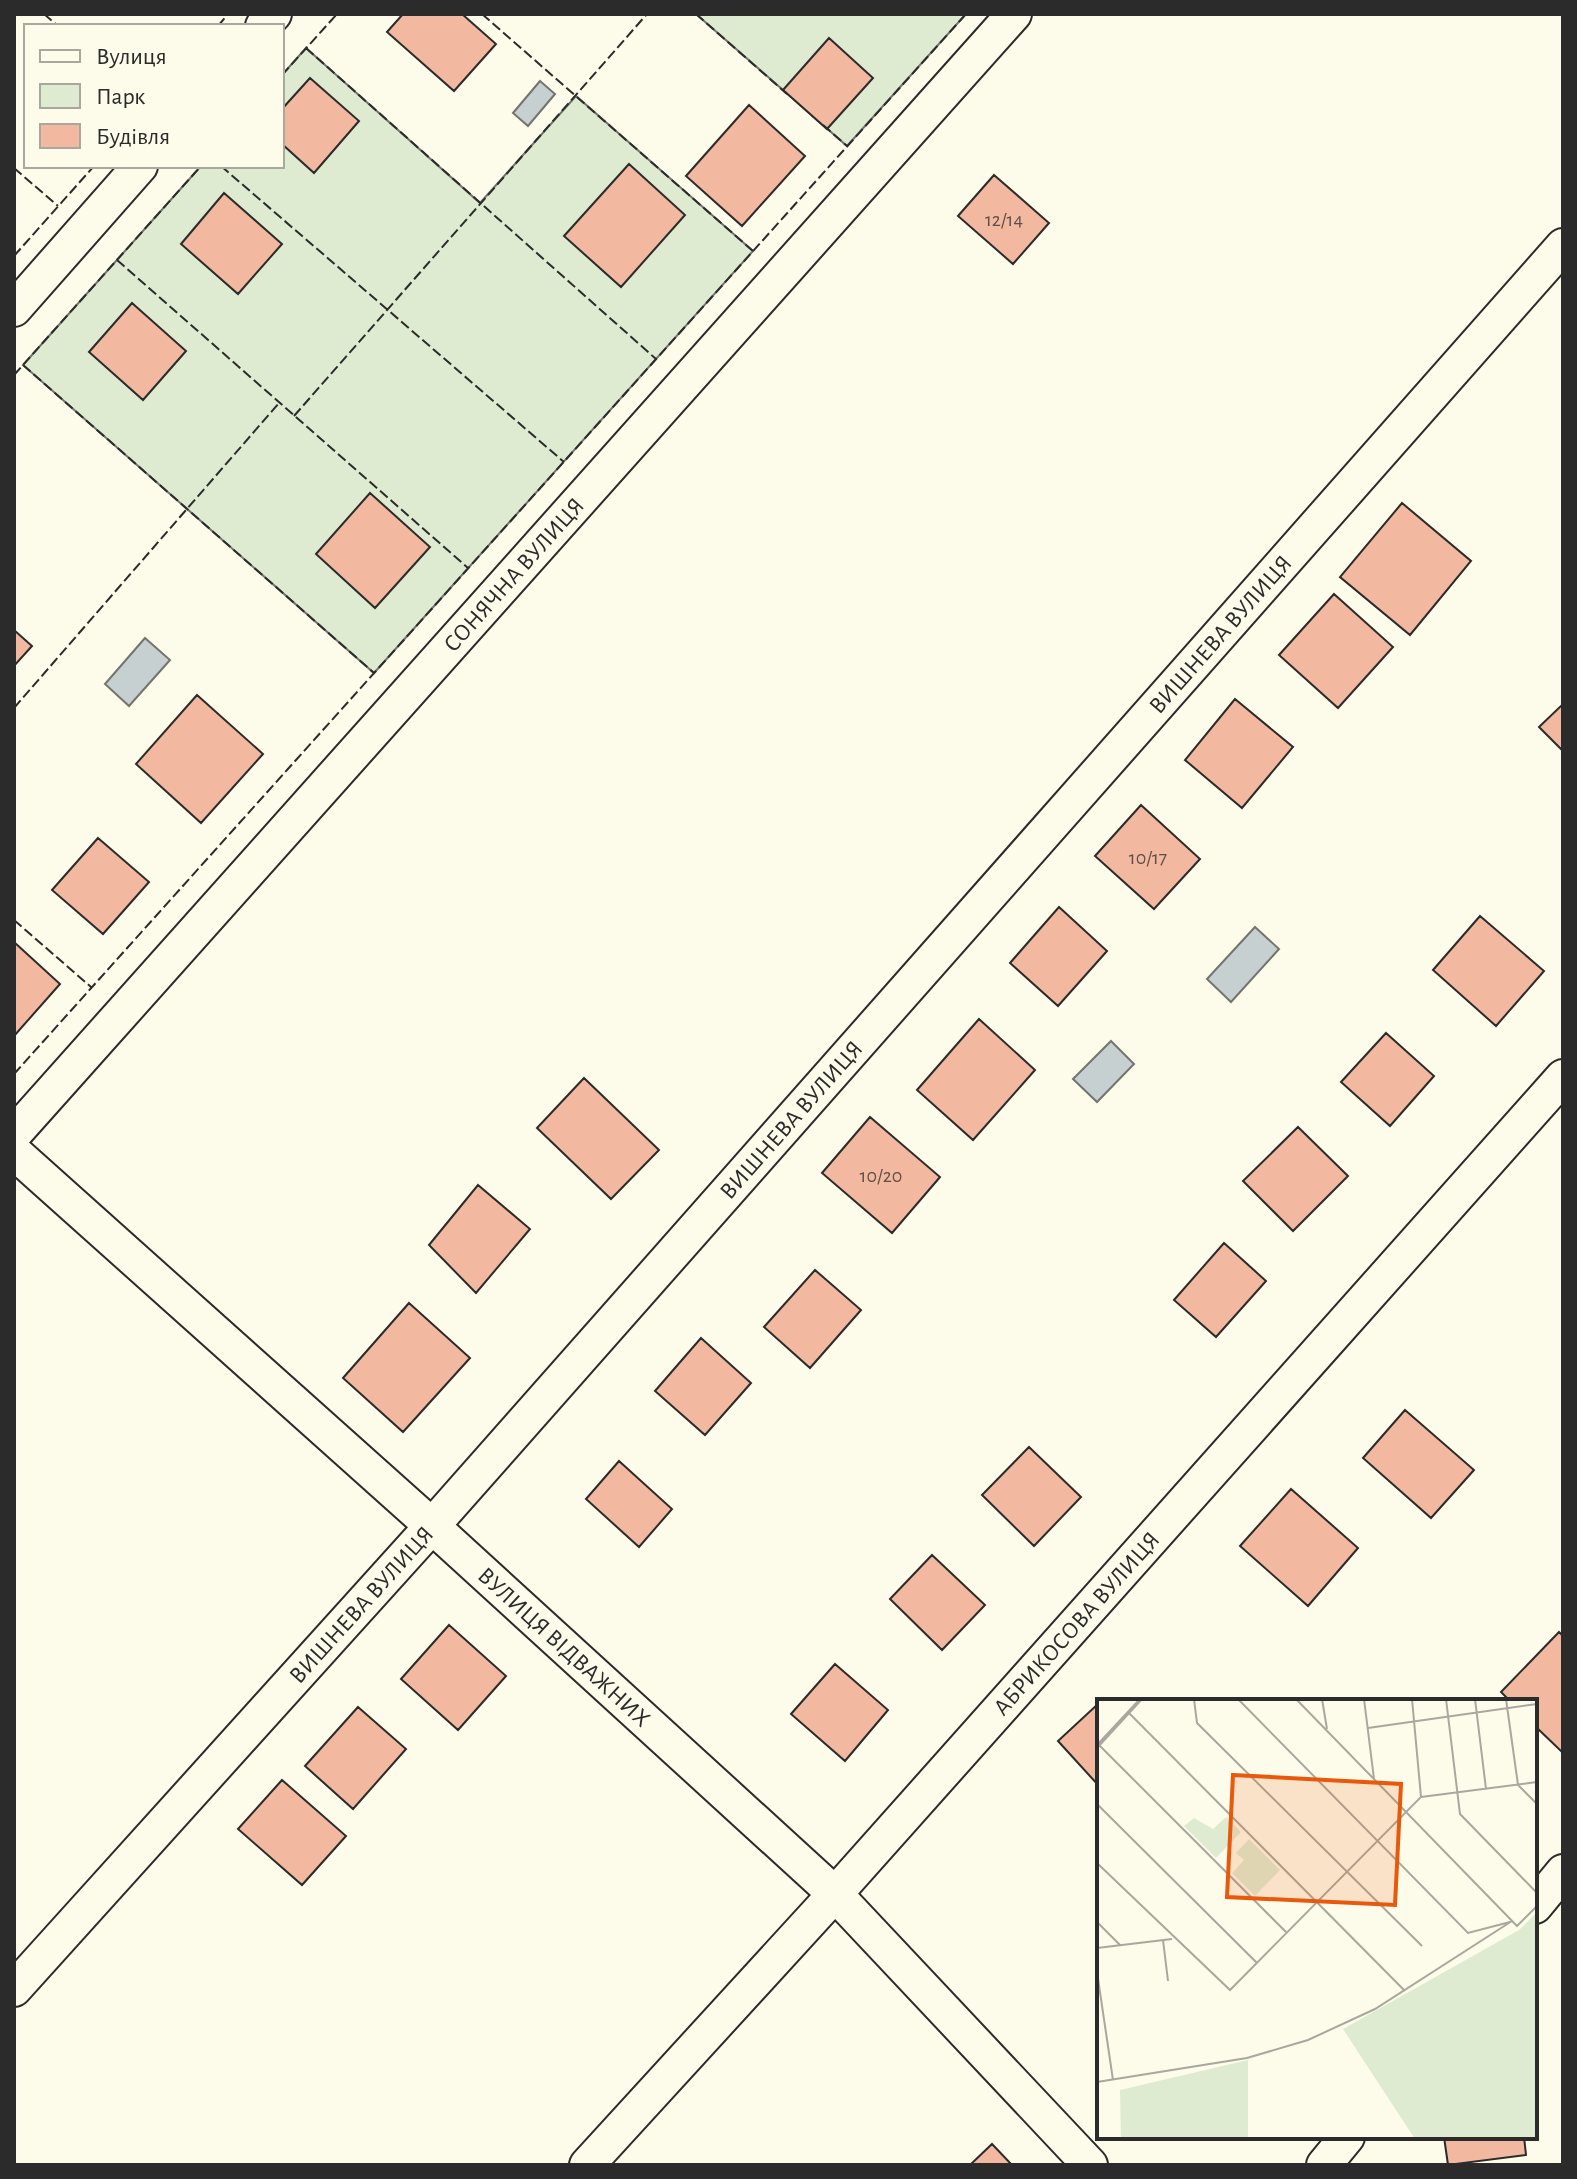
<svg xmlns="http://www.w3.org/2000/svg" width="1577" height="2179" font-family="'Alegreya Sans',sans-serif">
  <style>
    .green { fill: #deebd1; stroke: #74746e; stroke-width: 2 }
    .water { fill: #c7d0d0; stroke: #74746e; stroke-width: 2 }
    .building { fill: #f2b8a0; stroke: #2b2b2b; stroke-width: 2 }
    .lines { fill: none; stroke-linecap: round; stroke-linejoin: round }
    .street-casing { stroke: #2b2b2b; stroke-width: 38 }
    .street { stroke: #fdfbea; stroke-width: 34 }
    .fence { stroke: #2b2b2b; stroke-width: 2; stroke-dasharray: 10 4; stroke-linecap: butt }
    .labels { text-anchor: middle; stroke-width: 6; stroke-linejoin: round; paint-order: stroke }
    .number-label { font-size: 20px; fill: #5d4e48 }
    .street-label { font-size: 24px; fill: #2b2b2b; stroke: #fdfbea }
    .inset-road { fill: none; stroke: #a9a89e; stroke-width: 2 }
    .view { fill: #e8590c; fill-opacity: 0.15; stroke: #e8590c; stroke-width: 4 }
    .inset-edge { fill: none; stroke: #2b2b2b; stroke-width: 4 }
  </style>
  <rect width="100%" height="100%" fill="#fdfbea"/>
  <path class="green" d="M 696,14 L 966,14 L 847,146 Z
    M 306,48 L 480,203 L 576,96 L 753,251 L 374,673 L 23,365 L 201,166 L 282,166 L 282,75 Z"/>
  <path class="water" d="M 540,81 L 555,94 L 528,126 L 513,113 Z
    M 145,638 L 170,660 L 129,706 L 105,684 Z
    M 1255,927 L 1279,949 L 1231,1002 L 1207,979 Z
    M 1111,1041 L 1134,1064 L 1097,1102 L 1073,1079 Z"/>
  <path class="building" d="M 403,14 L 462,14 L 496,44 L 454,91 L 387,32 Z
    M 829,38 L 873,78 L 827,129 L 783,90 Z
    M 310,78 L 359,121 L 314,173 L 282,144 L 282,109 Z
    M 749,105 L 805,156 L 742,226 L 686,176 Z
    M 629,164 L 685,215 L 621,287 L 564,236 Z
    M 994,175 L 1049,223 L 1013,264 L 958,216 Z
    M 224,193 L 282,244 L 238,294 L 181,244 Z
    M 132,303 L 186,351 L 143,400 L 89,352 Z
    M 370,493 L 430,547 L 375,608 L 316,554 Z
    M 1402,503 L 1471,561 L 1410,635 L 1340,577 Z
    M 1334,594 L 1393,647 L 1338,708 L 1279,655 Z
    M 14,630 L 32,646 L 14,666 Z
    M 197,695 L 263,754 L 201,823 L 136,764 Z
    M 1235,699 L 1293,747 L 1242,808 L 1185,760 Z
    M 1563,704 L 1563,751 L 1539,727 Z
    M 1141,805 L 1200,859 L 1154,909 L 1095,856 Z
    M 98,838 L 149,882 L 103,934 L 52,890 Z
    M 1059,907 L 1107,951 L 1058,1006 L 1010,963 Z
    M 1480,916 L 1544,971 L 1496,1026 L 1433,970 Z
    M 14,942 L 60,984 L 14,1036 Z
    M 979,1019 L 1035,1070 L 973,1140 L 917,1090 Z
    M 1386,1033 L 1434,1076 L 1390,1126 L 1341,1082 Z
    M 584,1078 L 659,1150 L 611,1199 L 537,1128 Z
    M 870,1117 L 940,1177 L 892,1233 L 822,1173 Z
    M 1298,1127 L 1348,1176 L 1293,1231 L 1243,1181 Z
    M 478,1185 L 530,1229 L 476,1293 L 429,1245 Z
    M 1224,1243 L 1266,1281 L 1216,1337 L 1174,1300 Z
    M 815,1270 L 861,1310 L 810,1368 L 764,1327 Z
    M 409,1303 L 470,1358 L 403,1432 L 343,1378 Z
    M 701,1338 L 751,1383 L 705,1435 L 655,1391 Z
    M 1405,1410 L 1474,1470 L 1431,1518 L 1363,1458 Z
    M 1029,1447 L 1081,1497 L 1034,1546 L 982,1495 Z
    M 619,1461 L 672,1509 L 639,1547 L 586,1499 Z
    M 1291,1489 L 1358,1548 L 1308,1606 L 1240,1546 Z
    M 932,1555 L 985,1605 L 942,1650 L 890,1599 Z
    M 449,1625 L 506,1676 L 458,1730 L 401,1679 Z
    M 1559,1632 L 1563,1636 L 1562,1752 L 1535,1726 L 1535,1701 L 1510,1701 L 1501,1692 Z
    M 835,1664 L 888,1710 L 845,1761 L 791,1714 Z
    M 1099,1703 L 1099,1786 L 1058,1741 Z
    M 358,1707 L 406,1749 L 353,1809 L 305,1766 Z
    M 282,1780 L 346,1836 L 302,1885 L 238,1829 Z
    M 1444,2137 L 1524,2137 L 1526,2155 L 1448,2165 Z
    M 992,2144 L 1012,2165 L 970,2165 Z"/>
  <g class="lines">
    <defs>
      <g id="street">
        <path d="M 263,26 L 274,14"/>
        <path d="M 14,309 L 140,166"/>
        <path id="s1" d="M 14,1134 L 1014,14"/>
        <path id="s2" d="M 14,1152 L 432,1526 L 835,1894 L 1090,2165"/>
        <path d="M 1535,1906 L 1563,1872"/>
        <path id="s3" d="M 14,1989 L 432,1526 L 1563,246"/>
        <path id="s4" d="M 587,2165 L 835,1894 L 1563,1077"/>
        <path d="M 1324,2165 L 1347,2137"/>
      </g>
    </defs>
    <use href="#street" class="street-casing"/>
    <use href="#street" class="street"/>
    <path class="fence" d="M 44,14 L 58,26
      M 482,14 L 753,251
      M 696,14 L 787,94
      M 218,26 L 228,14
      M 306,48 L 656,359
      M 282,75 L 337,14
      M 823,125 L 847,146
      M 221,166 L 564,462
      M 14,168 L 58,206
      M 14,256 L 94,166
      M 117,260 L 468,568
      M 23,365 L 374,673
      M 14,375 L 201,166
      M 294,416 L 647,14
      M 14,708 L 279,403
      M 14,920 L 91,987
      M 14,1074 L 966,14"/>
  </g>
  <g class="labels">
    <g class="number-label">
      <text x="1004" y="226">12/14</text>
      <text x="1148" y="864">10/17</text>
      <text x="881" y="1182">10/20</text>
    </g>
    <g class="street-label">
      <text dy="8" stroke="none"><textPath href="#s1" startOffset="750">СОНЯЧНА ВУЛИЦЯ</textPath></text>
      <text dy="8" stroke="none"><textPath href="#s3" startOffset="1814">ВИШНЕВА ВУЛИЦЯ</textPath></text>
      <text dy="8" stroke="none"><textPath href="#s3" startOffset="1166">ВИШНЕВА ВУЛИЦЯ</textPath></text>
      <text dy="8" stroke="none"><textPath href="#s3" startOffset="518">ВИШНЕВА ВУЛИЦЯ</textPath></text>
      <text dy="8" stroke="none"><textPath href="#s4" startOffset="730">АБРИКОСОВА ВУЛИЦЯ</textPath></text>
      <text dy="8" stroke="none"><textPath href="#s2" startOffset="740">ВУЛИЦЯ ВІДВАЖНИХ</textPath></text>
    </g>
  </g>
  <g transform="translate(1097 1699)">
    <rect width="440" height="440" fill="#fdfbea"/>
    <path d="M 129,118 L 144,133 L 119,159 L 87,127 L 97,119 L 116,130 ZM 152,140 L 183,171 L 158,197 L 135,174 L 147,161 L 139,154 ZM 440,213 L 440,440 L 318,440 L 246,330 L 422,231 ZM 151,361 L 151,440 L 24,440 L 23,391 Z" fill="#deebd1"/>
    <path class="inset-road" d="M 97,0 L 100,24 L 325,247M 141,0 L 371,234 L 413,223M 199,0 L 420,227 L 440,207M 225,0 L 230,30M 267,0 L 277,80M 349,0 L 363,115 L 440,194M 378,0 L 389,90M 409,0 L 421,86 L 440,105M 32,14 L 308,292M 271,29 L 440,5M 0,46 L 43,0M 2,46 L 189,233M 0,49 L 45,0M 324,98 L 440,83M 0,105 L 160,264M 0,164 L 133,291 L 324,98 L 315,0M 0,223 L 23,246M 66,241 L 71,282M 0,249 L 75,240M 0,273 L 16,381M 0,383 L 150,359 L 211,341 L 278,310 L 415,222"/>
    <path class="view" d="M 136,76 L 304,85 L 298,206 L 130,198 Z"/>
    <rect width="440" height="440" class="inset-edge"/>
  </g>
  <rect width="1577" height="2179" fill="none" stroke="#2b2b2b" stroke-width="32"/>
  <rect x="24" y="24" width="260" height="144" fill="#fdfbea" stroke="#a9a89e" stroke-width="2"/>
  <rect x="40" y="50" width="40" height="12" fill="#fdfbea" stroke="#a9a89e" stroke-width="2"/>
  <text x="96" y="64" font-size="24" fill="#2b2b2b">Вулиця</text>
  <rect x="40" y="84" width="40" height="24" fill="#deebd1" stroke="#a9a89e" stroke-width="2"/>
  <text x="96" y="104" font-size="24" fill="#2b2b2b">Парк</text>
  <rect x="40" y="124" width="40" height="24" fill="#f2b8a0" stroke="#a9a89e" stroke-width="2"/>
  <text x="96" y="144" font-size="24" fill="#2b2b2b">Будівля</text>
</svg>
